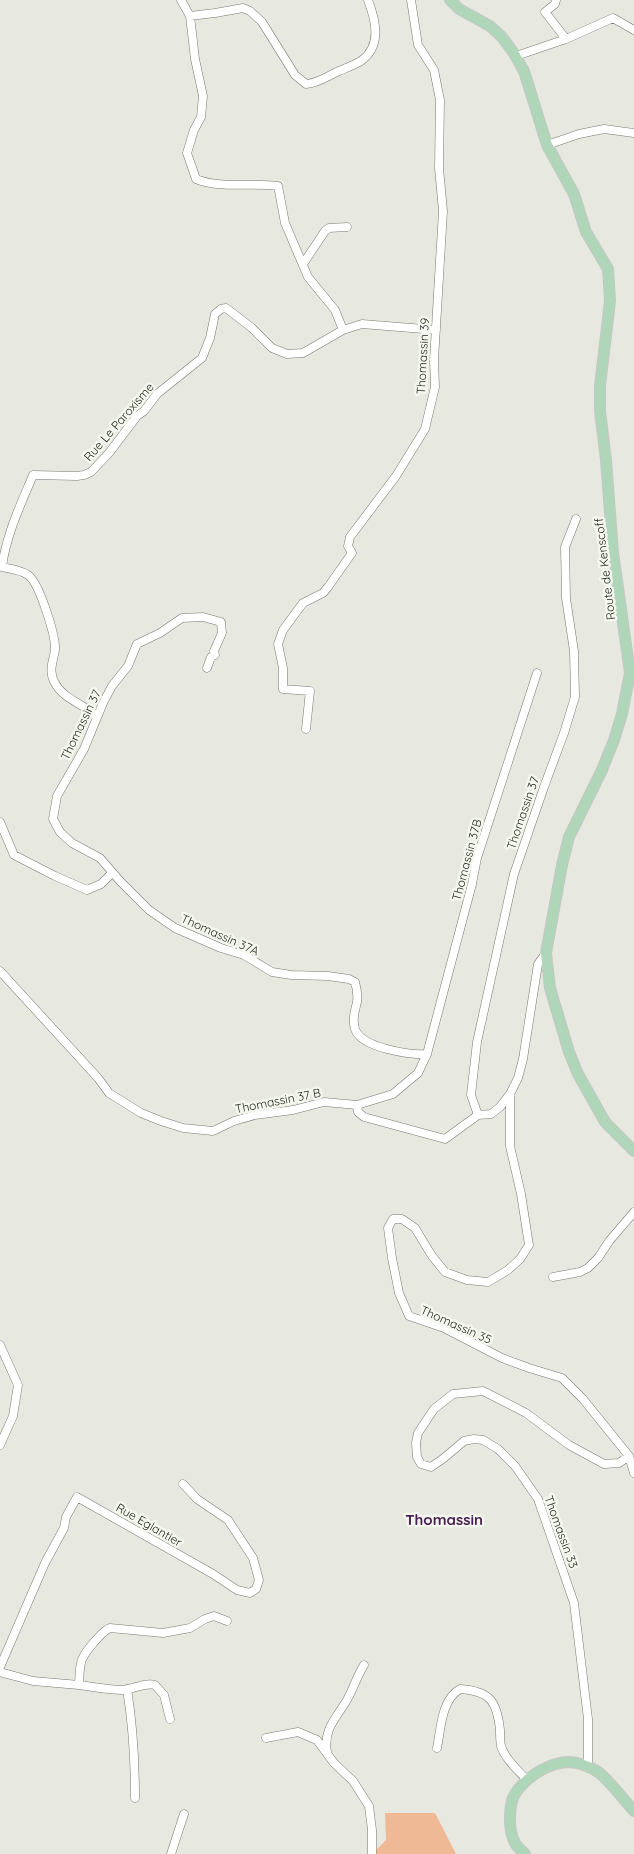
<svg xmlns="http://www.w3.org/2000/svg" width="634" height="1854" font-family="Quicksand,sans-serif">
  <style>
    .green { fill: #f0b995 }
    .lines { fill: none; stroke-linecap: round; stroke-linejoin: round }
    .minor-casing { stroke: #777971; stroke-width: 9 }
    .major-casing { stroke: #c6c7c6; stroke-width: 12 }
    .minor { stroke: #fff; stroke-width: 8 }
    .major { stroke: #afd6b8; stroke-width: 10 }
    .labels { text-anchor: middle; stroke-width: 5; stroke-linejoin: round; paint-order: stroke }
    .street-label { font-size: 12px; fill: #252622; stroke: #f4f7ed }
    .quarter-label { font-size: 15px; font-weight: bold; fill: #4a2054; stroke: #f4f7ed }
  </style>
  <rect width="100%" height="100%" fill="#e7e9e0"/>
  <path class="green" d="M 385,1813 L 435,1813 L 456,1854 L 377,1854 L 375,1851 L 386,1840 Z"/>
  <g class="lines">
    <defs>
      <path id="minor" d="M 181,0 L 190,16 L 215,13 L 243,8 L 250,11 L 262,22 L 295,75 L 306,84 C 319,83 327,76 339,71 C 346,68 354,65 361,61 C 382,46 376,21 368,0
        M 556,0 L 555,4 L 545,12 L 566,39
        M 190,16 L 195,59 L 203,96 L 201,117 L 194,130 L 187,153 L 196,179 C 220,189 252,182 278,186 L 285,223 L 308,277 L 335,310 L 343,330
        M 516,56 L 566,39 L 613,18 L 634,30
        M 547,145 L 579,134 L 604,129 L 634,133
        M 303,264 L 325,231 L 329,228 L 347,227
        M 207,668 L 211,657 L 215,655 L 214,651 L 222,633 L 221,622 L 203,617 L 182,618 L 160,633 L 137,644 L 128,666 L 112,686 L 103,703 L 84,749 L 57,796 L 53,819 L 60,832 L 72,843 L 100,858 L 120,881 L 149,910 L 175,928 L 221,948 L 244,955 L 272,972 L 291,975 L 328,976 L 349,979 L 355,982 C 357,989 358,995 357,1002 C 355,1011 352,1019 355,1029 C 361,1048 410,1055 427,1054 L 418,1073 L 393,1094 L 357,1105
        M 96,716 C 84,704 63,699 55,683 C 48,671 53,662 55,650 C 56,636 39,582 28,575 C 21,570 11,569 2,567 C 6,535 21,504 33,475 L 77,476 L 84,475 L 91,472 L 109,453 L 137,416 L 144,411 L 157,394 L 202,358 L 210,338 L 215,314 L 221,309 L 226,308 L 252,328 L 272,348 L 287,354 L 303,353 L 343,330 L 362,324 L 436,330
        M 306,729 L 310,691 L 283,689 L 283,668 L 278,644 L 283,630 L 303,603 L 323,593 L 328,587 L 352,553 L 348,546 L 350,537 L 396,476 L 425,429 L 435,387 L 434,360 L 443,211 L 439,168 L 440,100 L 434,70 L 418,45 L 411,0
        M 0,822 L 14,855 L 55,876 L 87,890 L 101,884 L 112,873
        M 0,971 L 98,1078 L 109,1093 L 141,1113 L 161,1121 L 183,1128 L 213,1131 L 234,1121 L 255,1115 L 293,1110 L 324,1102 L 357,1105 L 358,1112 L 364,1117 L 445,1139 L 478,1115 L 491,1114 L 500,1107 L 510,1094 L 518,1078 L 523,1059 L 538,964 L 546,953
        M 427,1054 L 472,884 L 477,858 L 537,673
        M 510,1094 L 510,1146 L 521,1194 L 529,1245 L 520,1259 L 508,1270 L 488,1282 L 467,1280 L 445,1272 L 432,1256 L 415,1228 L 402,1219 L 393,1219 L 388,1228 L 392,1258 L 399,1293 L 409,1316 L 444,1328 L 502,1358 L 529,1368 L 562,1378 L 583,1399 L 629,1456 L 634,1473
        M 478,1115 L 471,1095 L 477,1042 L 514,874 L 544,787 L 564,733 L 575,697 L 574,651 L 566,598 L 565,547 L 576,519
        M 553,1277 L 580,1272 L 588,1268 L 598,1258 L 610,1240 L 634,1212
        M 0,1345 L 18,1385 L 13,1416 L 0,1445
        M 0,1667 L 45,1563 L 64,1528 L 66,1517 L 77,1497 L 213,1574 L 237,1590 L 250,1593 L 256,1589 L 259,1580 L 253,1558 L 228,1520 L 197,1499 L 183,1484
        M 0,1672 L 33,1681 L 79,1685 C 80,1663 79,1659 95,1641 C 100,1636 103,1631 110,1628 L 163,1633 L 190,1628 L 205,1619 L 214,1616 L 227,1621
        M 79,1685 C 93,1687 109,1690 123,1690 C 134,1689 145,1682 155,1685 L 164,1695 L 170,1719
        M 127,1689 C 133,1726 135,1761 135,1798
        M 266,1738 L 298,1732 L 317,1740 L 334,1763 L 353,1781 L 369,1806 L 372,1830 L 372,1854
        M 437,1748 C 441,1729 441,1700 460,1689 C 490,1691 497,1701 500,1730 C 500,1735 500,1741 501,1746 C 505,1759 518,1770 527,1780
        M 327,1752 C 323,1727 338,1717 348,1698 C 354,1687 357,1676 364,1665
        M 588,1767 L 588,1719 L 574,1603 L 538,1499 L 515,1466 L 498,1449 L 483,1440 L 474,1439 L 464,1441 L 444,1458 L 431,1467 L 421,1464 L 417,1457 L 416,1443 L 418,1433 L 434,1409 L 453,1394 L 483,1391 L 526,1413 L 569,1445 L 604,1464 L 619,1463 L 629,1456
        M 171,1854 L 184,1814"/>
      <path id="major" d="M 450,0 L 459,9 L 490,26 L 502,37 L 513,52 L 524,71 L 547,145 L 574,194 L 586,232 L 608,269 L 610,301 L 600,386 L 600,411 L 606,460 L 613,552 L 630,673 L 622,714 L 614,740 L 602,770 L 569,837 L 562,865 L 546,953 L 550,988 L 569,1052 L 578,1074 L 605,1122 L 634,1151
        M 525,1854 C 522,1851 517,1847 515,1843 C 508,1830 508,1802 517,1791 C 528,1776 550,1762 569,1762 C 577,1762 591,1767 598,1772 C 609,1780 624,1800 634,1811"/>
    </defs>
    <use href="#minor" class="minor-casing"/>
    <use href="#major" class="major-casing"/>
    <use href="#minor" class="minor"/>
    <use href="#major" class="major"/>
  </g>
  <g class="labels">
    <g class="street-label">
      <text transform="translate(423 356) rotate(-87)" y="4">Thomassin 39</text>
      <text transform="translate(119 422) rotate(-49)" y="4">Rue Le Paroxisme</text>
      <text transform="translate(605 569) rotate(-97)" y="4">Route de Kenscoff</text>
      <text transform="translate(81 725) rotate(-64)" y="4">Thomassin 37</text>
      <text transform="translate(523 813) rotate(-71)" y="4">Thomassin 37</text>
      <text transform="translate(467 860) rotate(-75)" y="4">Thomassin 37B</text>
      <text transform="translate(220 935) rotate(24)" y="4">Thomassin 37A</text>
      <text transform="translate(278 1101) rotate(-11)" y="4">Thomassin 37 B</text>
      <text transform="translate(456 1325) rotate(24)" y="4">Thomassin 35</text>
      <text transform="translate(149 1525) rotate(30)" y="4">Rue Eglantier</text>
      <text transform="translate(561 1532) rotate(70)" y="4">Thomassin 33</text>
    </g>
    <g class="quarter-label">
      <text x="444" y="1525">Thomassin</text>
    </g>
  </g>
</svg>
